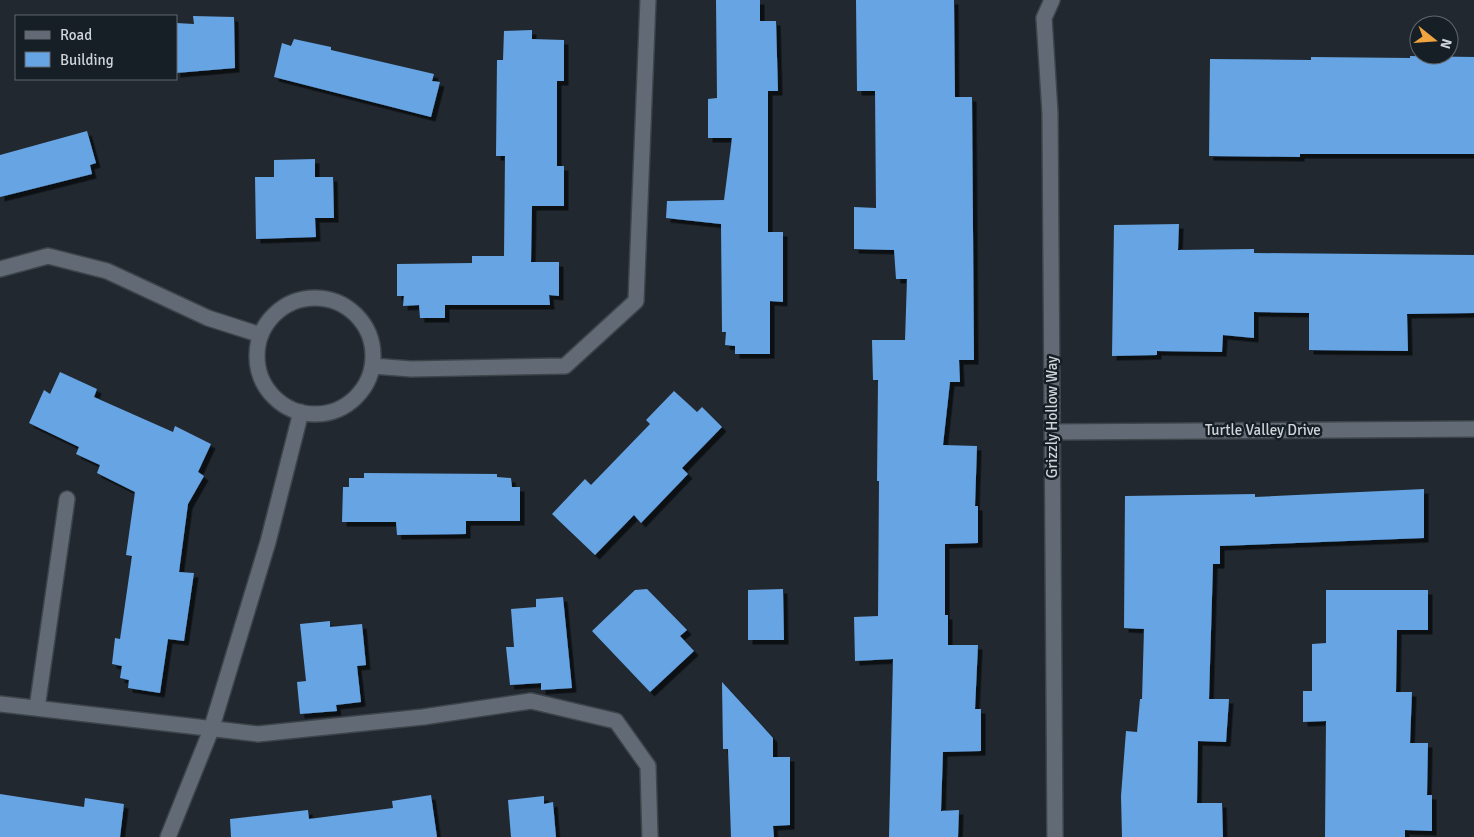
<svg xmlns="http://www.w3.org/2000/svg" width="1474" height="837" font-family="Signika,sans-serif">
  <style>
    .building { fill: #66a4e4; filter: url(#shadow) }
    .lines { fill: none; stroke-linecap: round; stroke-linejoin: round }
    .minor-casing { stroke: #3d444a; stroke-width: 18 }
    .minor { stroke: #626b75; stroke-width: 15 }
    .labels { text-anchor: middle; stroke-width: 5; stroke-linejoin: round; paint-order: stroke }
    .street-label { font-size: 15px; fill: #cfd4d9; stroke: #171f26 }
  </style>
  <defs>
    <filter id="shadow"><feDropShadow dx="4.5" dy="4.5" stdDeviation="0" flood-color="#0009"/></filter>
  </defs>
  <rect width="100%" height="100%" fill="#212830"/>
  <path class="building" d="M 716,0 L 760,0 L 760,21 L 776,21 L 778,91 L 768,91 L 768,232 L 783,232 L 783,302 L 770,301 L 770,354 L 735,354 L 735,346 L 725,345 L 726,332 L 722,332 L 721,224 L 666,218 L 667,201 L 724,200 L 732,138 L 708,138 L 708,99 L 717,98 Z
    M 856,0 L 954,0 L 955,97 L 972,97 L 974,360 L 959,360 L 960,382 L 950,382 L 943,445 L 977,446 L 975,506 L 978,506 L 978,543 L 945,544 L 945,615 L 948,615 L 948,645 L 978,645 L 975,709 L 981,709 L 981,751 L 943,752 L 941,811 L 959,810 L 958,837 L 889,837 L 893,659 L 855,661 L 854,617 L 878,616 L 879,481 L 877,481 L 878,380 L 873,380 L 872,340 L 905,340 L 907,279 L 896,279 L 894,250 L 854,249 L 854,207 L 876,208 L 875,91 L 857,91 Z
    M 193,16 L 234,17 L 235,68 L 176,73 L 176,23 L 194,24 Z
    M 532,30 L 532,39 L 564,40 L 564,81 L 557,81 L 557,166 L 564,166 L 564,206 L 532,206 L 531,262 L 559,262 L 559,296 L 549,295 L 550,305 L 445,305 L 445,318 L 420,318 L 419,305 L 403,306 L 404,296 L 397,296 L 397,264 L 472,263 L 472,256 L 504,256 L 505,156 L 496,156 L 497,60 L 503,60 L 504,31 Z
    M 294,39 L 331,47 L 331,50 L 434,74 L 432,81 L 440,82 L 431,117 L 274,77 L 282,43 L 291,46 Z
    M 1410,56 L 1474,57 L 1474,154 L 1300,154 L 1300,157 L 1209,156 L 1210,59 L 1311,60 L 1311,57 L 1410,58 Z
    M 87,131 L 96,163 L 90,165 L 92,174 L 0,197 L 0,155 Z
    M 315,159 L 315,177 L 333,177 L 334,218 L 315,218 L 316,237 L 256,239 L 255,177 L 274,177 L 274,160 Z
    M 1179,224 L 1178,250 L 1254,249 L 1254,253 L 1474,255 L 1474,313 L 1407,314 L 1408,351 L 1309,350 L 1309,313 L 1254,312 L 1254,338 L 1223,335 L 1222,352 L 1157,351 L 1157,355 L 1112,356 L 1114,225 Z
    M 60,372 L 97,389 L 94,397 L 173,432 L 175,426 L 211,444 L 198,472 L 204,476 L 188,504 L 179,572 L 194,573 L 184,641 L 168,639 L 160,693 L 128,688 L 129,680 L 120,678 L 122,666 L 112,664 L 115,638 L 120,639 L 132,556 L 126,555 L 135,492 L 97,473 L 100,465 L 76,454 L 79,447 L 29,423 L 44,390 L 50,394 Z
    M 674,391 L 697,412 L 702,407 L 722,427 L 682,468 L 688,474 L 641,523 L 634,515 L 595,555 L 552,514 L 585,479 L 591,485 L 650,424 L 646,420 Z
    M 364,473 L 497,474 L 497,477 L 511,478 L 512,487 L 520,487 L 520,521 L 466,521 L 466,534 L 397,535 L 396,522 L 342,522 L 343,487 L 349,487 L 349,478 L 364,478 Z
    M 1424,489 L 1424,538 L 1220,546 L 1220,564 L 1213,564 L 1209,699 L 1229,699 L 1226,742 L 1198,741 L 1197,803 L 1222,803 L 1223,837 L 1122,837 L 1121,796 L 1126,731 L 1137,732 L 1140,699 L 1142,699 L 1144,629 L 1124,628 L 1125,496 L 1255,494 L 1255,497 Z
    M 647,589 L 687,630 L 680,636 L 694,651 L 650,692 L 592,631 L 635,590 Z
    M 783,589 L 784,640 L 748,640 L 748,590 Z
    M 1326,590 L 1428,590 L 1428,630 L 1397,630 L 1396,692 L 1412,692 L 1410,743 L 1428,743 L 1427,795 L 1432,795 L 1432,831 L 1405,830 L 1405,837 L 1325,837 L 1326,721 L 1303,722 L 1303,691 L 1312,691 L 1312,644 L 1326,643 Z
    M 563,597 L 572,688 L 541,690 L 541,683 L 510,685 L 506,647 L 514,647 L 511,609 L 536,607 L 536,599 Z
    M 330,621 L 330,627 L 362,624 L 366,665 L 357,666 L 361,702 L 336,705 L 337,711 L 300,714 L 297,682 L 306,681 L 300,624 Z
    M 722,682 L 773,738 L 773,757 L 790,757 L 790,825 L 773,826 L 774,837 L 731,837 L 728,749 L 723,749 Z
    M 0,794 L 84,807 L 85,798 L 124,804 L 120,837 L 0,837 Z
    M 431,795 L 437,837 L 231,837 L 230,819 L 308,810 L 309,819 L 393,808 L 392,801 Z
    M 544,796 L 544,804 L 553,802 L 556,837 L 511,837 L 508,800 Z"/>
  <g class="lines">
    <defs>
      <path id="minor" d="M 1052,0 L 1044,18 L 1050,113 L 1055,837
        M 0,269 L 48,256 L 107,271 L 208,318 L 261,335
        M257 356a58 58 0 1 1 116 0a58 58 0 1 1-116 0Z
        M 373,366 L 411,369 L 565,366 L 636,301 L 648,0
        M 1052,432 L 1474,429
        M 0,704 L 258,734 L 423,717 L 531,701 L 616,721 L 648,766 L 650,837
        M 37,708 L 67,499
        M 168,837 L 211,730 L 268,542 L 301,412"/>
    </defs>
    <use href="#minor" class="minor-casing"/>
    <use href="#minor" class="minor"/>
  </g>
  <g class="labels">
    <g class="street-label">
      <text transform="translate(1052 417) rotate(-90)" y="5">Grizzly Hollow Way</text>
      <text x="1263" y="435">Turtle Valley Drive</text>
    </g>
  </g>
  <rect x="15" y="15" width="162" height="65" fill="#171f26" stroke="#61676e"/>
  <rect x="25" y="31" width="25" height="8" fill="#626b75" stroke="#61676e"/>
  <text x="60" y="40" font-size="15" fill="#cfd4d9">Road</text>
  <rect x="25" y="52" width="25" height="15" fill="#66a4e4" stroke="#61676e"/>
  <text x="60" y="65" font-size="15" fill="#cfd4d9">Building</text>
  <g transform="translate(1434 40) rotate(107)"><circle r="24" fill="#171f26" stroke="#61676e"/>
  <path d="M0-4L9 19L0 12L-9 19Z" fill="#f1a540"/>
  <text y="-8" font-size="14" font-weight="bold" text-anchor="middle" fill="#cfd4d9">N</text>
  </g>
</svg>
